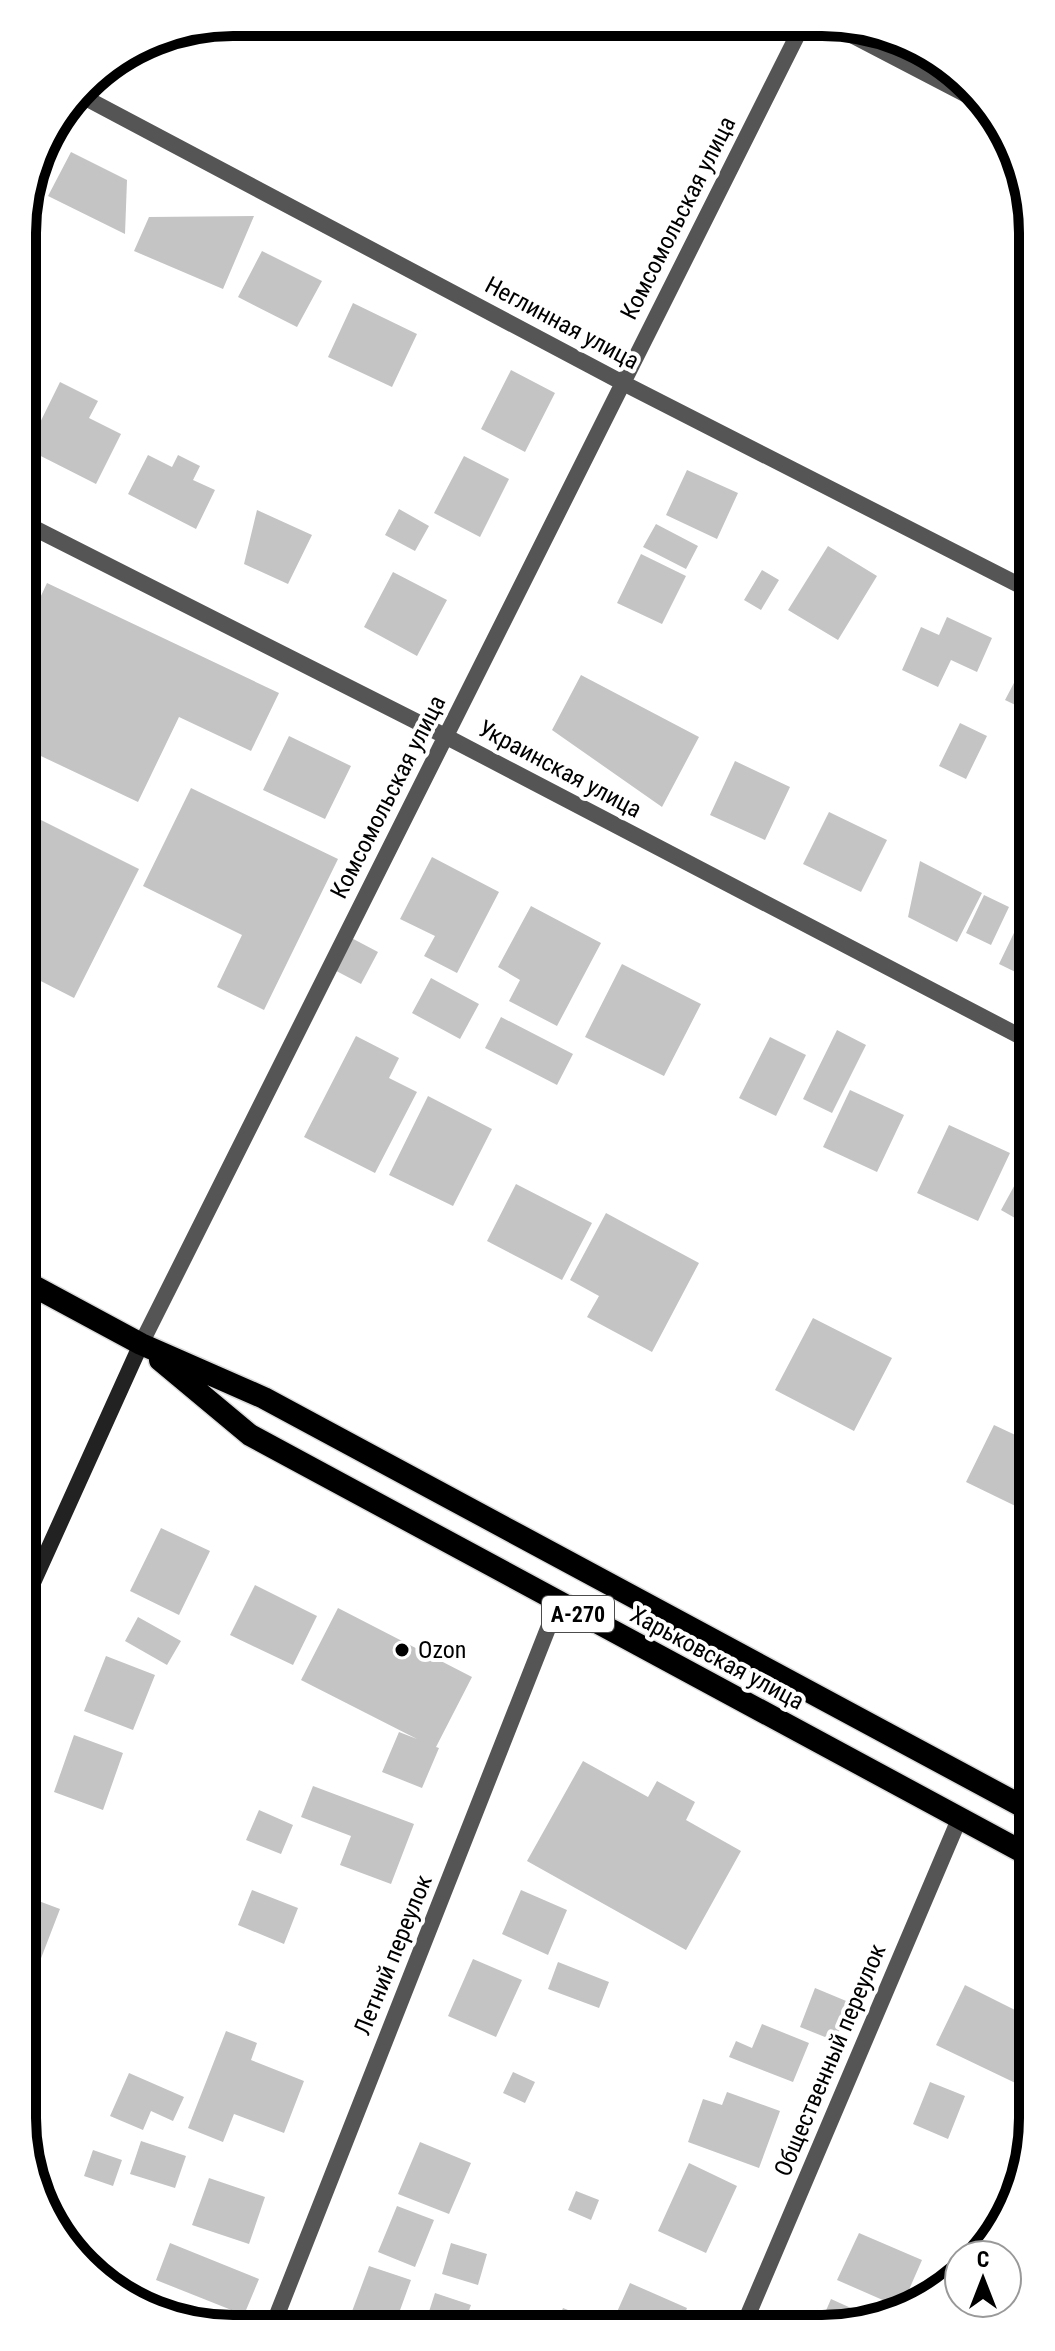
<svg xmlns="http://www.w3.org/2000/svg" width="1055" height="2351" font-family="'Roboto Condensed',sans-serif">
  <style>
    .building { fill: #c4c4c4 }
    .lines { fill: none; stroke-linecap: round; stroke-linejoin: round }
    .trunk-casing { stroke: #dbdbdb; stroke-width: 25 }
    .minor { stroke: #555; stroke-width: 16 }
    .secondary { stroke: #222; stroke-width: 16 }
    .trunk { stroke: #000; stroke-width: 22 }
    .poi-dot { fill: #000; stroke: #fff; stroke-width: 3 }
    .labels { text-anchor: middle; stroke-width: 8; stroke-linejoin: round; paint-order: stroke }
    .shield { fill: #fff; stroke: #4c4c4c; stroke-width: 2 }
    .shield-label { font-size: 22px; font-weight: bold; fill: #000 }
    .street-label { font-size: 24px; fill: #000; stroke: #fff }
    .poi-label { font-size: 24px; fill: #000; stroke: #fff; text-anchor: start }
    .rim { fill: none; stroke: #000; stroke-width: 10 }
  </style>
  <rect width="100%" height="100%" fill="#fff"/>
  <path class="building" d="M 71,152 L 127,180 L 125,234 L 48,196 Z
    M 254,216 L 223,289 L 134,251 L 149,217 Z
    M 262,251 L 322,281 L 297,327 L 238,297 Z
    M 353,303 L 417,334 L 392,387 L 328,357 Z
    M 511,370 L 555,393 L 525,452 L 481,429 Z
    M 60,382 L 98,401 L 89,418 L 121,434 L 96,484 L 27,449 Z
    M 148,455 L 172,467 L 178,455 L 200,466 L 193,480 L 215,490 L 196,529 L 128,494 Z
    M 464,456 L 509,479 L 480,537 L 434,513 Z
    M 687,470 L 738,493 L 717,539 L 666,515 Z
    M 399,509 L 429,526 L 415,551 L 385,535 Z
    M 257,510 L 312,535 L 288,584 L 244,564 Z
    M 656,524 L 698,546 L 686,569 L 643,547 Z
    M 828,546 L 877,576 L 838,640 L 788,610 Z
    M 641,554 L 686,576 L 662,624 L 617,603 Z
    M 762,570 L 779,580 L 761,610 L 744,600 Z
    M 393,572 L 447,600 L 417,656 L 364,627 Z
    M 47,583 L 279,693 L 251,751 L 179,717 L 138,802 L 24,748 L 24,632 Z
    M 947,617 L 992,638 L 977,672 L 951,660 L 938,687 L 902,670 L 921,627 L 939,635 Z
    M 1025,662 L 1027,663 L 1028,711 L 1005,700 Z
    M 581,675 L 699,737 L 662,807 L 552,730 Z
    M 960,723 L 987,736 L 966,779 L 939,766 Z
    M 289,736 L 351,766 L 325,819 L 263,790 Z
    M 735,761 L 790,787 L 765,840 L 710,815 Z
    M 191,788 L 338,859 L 264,1010 L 217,987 L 242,935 L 143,886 Z
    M 25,812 L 139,869 L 74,998 L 25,973 Z
    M 829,812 L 887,840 L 861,892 L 803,864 Z
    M 432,857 L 499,892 L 457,973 L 424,956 L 435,936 L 400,919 Z
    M 920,861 L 982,893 L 957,942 L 908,917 Z
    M 984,895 L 1009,907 L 991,945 L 966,933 Z
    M 531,906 L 601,943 L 557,1026 L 509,1001 L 520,980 L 498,967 Z
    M 1023,914 L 1028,916 L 1028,978 L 999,964 Z
    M 342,933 L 378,952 L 361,984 L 325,965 Z
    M 622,964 L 701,1004 L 664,1076 L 585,1037 Z
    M 431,978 L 479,1004 L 460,1039 L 412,1013 Z
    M 501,1017 L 573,1054 L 557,1085 L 485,1048 Z
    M 837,1030 L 866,1045 L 832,1113 L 803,1099 Z
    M 356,1036 L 399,1058 L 389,1078 L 417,1092 L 375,1173 L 304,1137 Z
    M 770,1037 L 806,1055 L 776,1116 L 739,1098 Z
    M 850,1090 L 904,1115 L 877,1172 L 823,1147 Z
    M 428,1096 L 492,1129 L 453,1206 L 389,1175 Z
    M 949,1125 L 1010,1153 L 978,1221 L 917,1193 Z
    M 1029,1159 L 1029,1226 L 1001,1210 Z
    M 516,1184 L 592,1223 L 562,1280 L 487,1241 Z
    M 606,1213 L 699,1263 L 652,1352 L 587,1317 L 599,1296 L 570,1280 Z
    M 813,1318 L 892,1358 L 854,1431 L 775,1390 Z
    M 994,1425 L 1030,1442 L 1030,1513 L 966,1482 Z
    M 161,1528 L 210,1551 L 179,1615 L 130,1591 Z
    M 255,1585 L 317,1616 L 293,1665 L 230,1635 Z
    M 338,1608 L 472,1677 L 436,1747 L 439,1748 L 422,1788 L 382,1772 L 399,1732 L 417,1739 L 301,1680 Z
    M 138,1617 L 181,1641 L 167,1665 L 125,1641 Z
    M 106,1656 L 155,1675 L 133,1730 L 84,1711 Z
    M 74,1735 L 123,1753 L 103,1810 L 54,1792 Z
    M 583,1761 L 648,1797 L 657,1781 L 695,1802 L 686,1820 L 741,1851 L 686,1950 L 527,1861 Z
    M 313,1786 L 414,1824 L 391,1884 L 340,1865 L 351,1836 L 301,1817 Z
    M 259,1810 L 293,1825 L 281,1854 L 246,1840 Z
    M 252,1890 L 298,1908 L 284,1944 L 238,1925 Z
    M 521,1890 L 567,1910 L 548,1955 L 502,1934 Z
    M 28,1897 L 60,1909 L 40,1961 L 29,1957 Z
    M 473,1959 L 522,1980 L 496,2037 L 448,2016 Z
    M 558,1962 L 609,1982 L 599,2008 L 548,1989 Z
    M 965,1985 L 1017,2011 L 1022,2000 L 1032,2005 L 1032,2091 L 936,2045 Z
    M 815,1988 L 851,2003 L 835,2041 L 800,2027 Z
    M 762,2024 L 809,2043 L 793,2082 L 729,2057 L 736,2041 L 752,2048 Z
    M 226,2031 L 257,2043 L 251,2060 L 304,2081 L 284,2133 L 234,2114 L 223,2142 L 188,2128 Z
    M 513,2072 L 535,2082 L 525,2103 L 503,2093 Z
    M 129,2073 L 184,2097 L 173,2121 L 151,2111 L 143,2130 L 110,2116 Z
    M 930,2082 L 965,2096 L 948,2139 L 913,2124 Z
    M 727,2092 L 780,2111 L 759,2168 L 688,2142 L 703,2099 L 722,2105 Z
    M 141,2141 L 186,2156 L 175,2188 L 130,2174 Z
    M 420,2142 L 471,2163 L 449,2214 L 398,2194 Z
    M 93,2150 L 122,2160 L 113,2186 L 84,2176 Z
    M 689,2163 L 737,2186 L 706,2253 L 658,2231 Z
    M 209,2178 L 265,2197 L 249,2244 L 192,2225 Z
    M 576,2191 L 599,2200 L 591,2220 L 568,2210 Z
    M 397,2206 L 434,2220 L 415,2267 L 378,2252 Z
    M 859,2233 L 922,2260 L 901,2308 L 837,2280 Z
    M 170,2243 L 259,2279 L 244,2315 L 156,2280 Z
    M 451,2243 L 487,2254 L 478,2285 L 442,2274 Z
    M 369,2266 L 411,2280 L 395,2324 L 380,2324 L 351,2314 Z
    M 630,2283 L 687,2308 L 681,2323 L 612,2323 Z
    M 435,2293 L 471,2305 L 464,2324 L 425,2324 Z
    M 831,2299 L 862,2313 L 858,2322 L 821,2322 Z
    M 175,2302 L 214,2317 L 212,2325 L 192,2325 L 171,2314 Z
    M 563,2308 L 593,2320 L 592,2323 L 557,2323 Z"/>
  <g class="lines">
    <defs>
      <path id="trunk" d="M 26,1282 L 141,1344 L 264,1398 L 1031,1811
        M 160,1360 L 250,1435 L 1032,1857"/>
    </defs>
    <use href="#trunk" class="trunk-casing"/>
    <path class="minor" d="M 834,26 L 978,101
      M 78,94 L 623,383 L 1027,589
      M 24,523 L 445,736 L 1029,1041
      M 141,1344 L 802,26
      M 745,2322 L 960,1817
      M 273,2325 L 558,1603"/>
    <path class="secondary" d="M 27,1596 L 141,1344"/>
    <use href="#trunk" class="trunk"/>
  </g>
  <circle class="poi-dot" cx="402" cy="1650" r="8"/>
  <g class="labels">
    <rect class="shield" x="542" y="1596" width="72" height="36" rx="6"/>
    <g class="shield-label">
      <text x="578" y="1622">А-270</text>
    </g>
    <g class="street-label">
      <text transform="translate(678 218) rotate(-63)" y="8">Комсомольская улица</text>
      <text transform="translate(562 323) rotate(28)" y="8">Неглинная улица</text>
      <text transform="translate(560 769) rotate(28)" y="8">Украинская улица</text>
      <text transform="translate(388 797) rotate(-63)" y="8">Комсомольская улица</text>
      <text transform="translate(717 1658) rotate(28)" y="8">Харьковская улица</text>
      <text transform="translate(393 1955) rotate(-68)" y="8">Летний переулок</text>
      <text transform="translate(830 2060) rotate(-67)" y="8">Общественный переулок</text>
    </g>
    <g class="poi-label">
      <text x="418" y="1658">Ozon</text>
    </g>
  </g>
  <path d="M0 0H1055V2351H0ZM233 36H822A197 197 0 0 1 1019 233V2118A197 197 0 0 1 822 2315H233A197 197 0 0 1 36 2118V233A197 197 0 0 1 233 36Z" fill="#fff" fill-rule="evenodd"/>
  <path class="rim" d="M233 36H822A197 197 0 0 1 1019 233V2118A197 197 0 0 1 822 2315H233A197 197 0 0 1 36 2118V233A197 197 0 0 1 233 36Z"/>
  <g transform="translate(983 2279)"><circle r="38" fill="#ffffff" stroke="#999999" stroke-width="2"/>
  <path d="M0-6L14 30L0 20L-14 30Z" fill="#000000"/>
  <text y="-12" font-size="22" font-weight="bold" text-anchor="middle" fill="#000000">С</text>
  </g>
</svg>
